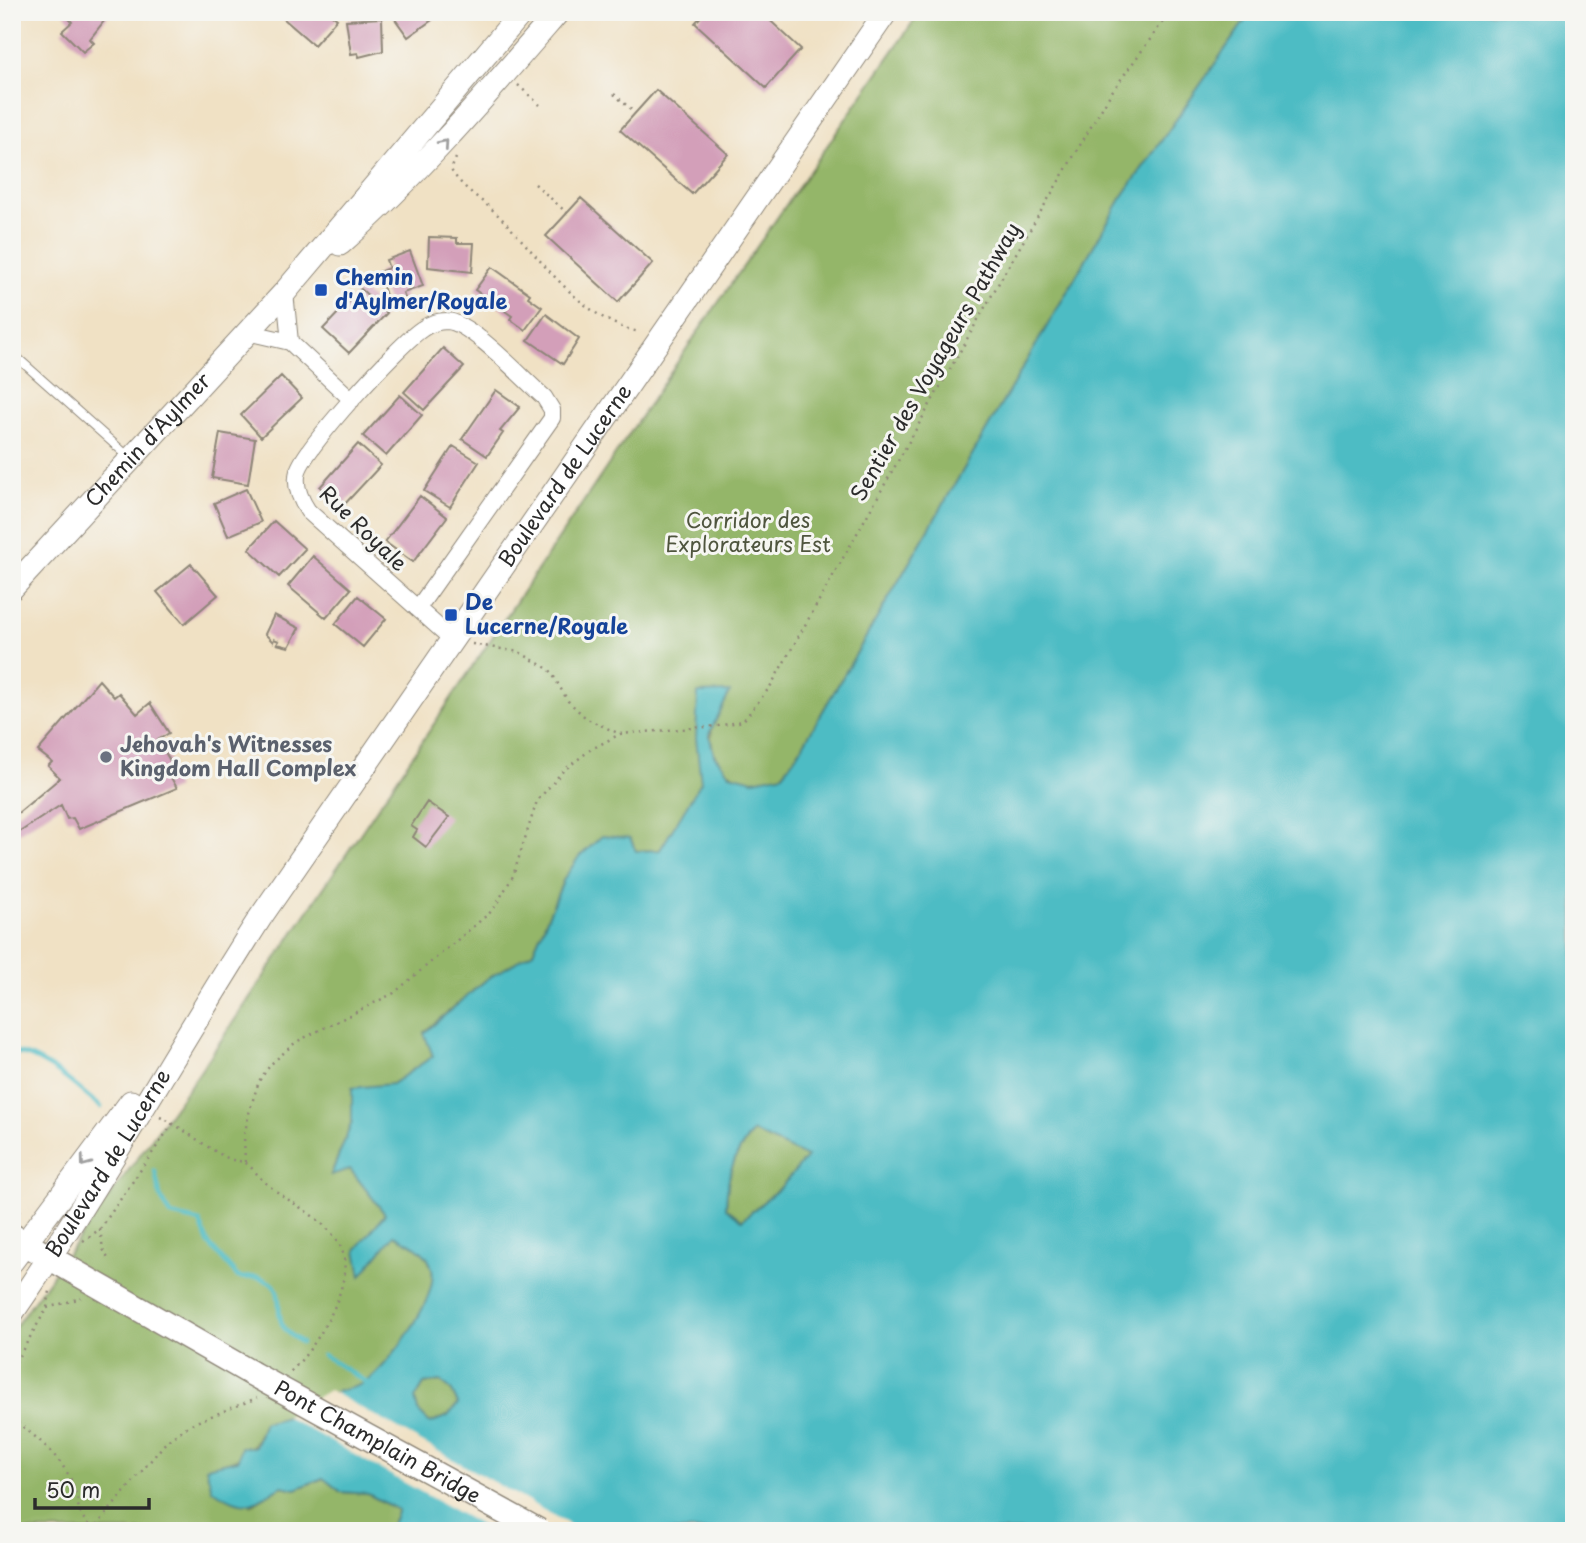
<svg xmlns="http://www.w3.org/2000/svg" width="1586" height="1543" font-family="'Playpen Sans',sans-serif">
  <style>
    .forest { fill: #94b669; stroke: #60704a; stroke-width: 2 }
    .water { fill: #4ebcc4; stroke: #3c7478; stroke-width: 2; fill-rule: evenodd }
    .pier { fill: #f0e1c4 }
    .lines { fill: none; stroke-linecap: round; stroke-linejoin: round }
    .stream { stroke: #4ebcc4; stroke-width: 4.5 }
    .building { fill: #d39fb9 }
    .lane-casing { stroke: #8e8678; stroke-width: 10 }
    .street-casing { stroke: #8e8678; stroke-width: 18 }
    .secondary-casing { stroke: #8e8678; stroke-width: 25 }
    .primary-casing { stroke: #8e8678; stroke-width: 27 }
    .path { stroke: #8e8678; stroke-width: 2.5; stroke-dasharray: 2 5; stroke-linecap: butt }
    .lane { stroke: #fff; stroke-width: 8 }
    .street { stroke: #fff; stroke-width: 16 }
    .secondary { stroke: #fff; stroke-width: 23 }
    .primary { stroke: #fff; stroke-width: 24 }
    .primary-bridge-casing { stroke: #8e8678; stroke-width: 27; stroke-linecap: butt }
    .primary-bridge { stroke: #fff; stroke-width: 24 }
    .oneway { stroke: #a0a0a0 }
    .transit-dot { fill: #1a4fb4; stroke: #f6f6f2; stroke-width: 2.5 }
    .worship-dot { fill: #6b7280; stroke: #f6f6f2; stroke-width: 2.5 }
    .labels { text-anchor: middle; stroke-width: 6; stroke-linejoin: round; paint-order: stroke }
    .transit-label { font-size: 21px; font-weight: bold; fill: #164399; stroke: #f6f6f2; text-anchor: start }
    .street-label { font-size: 21px; fill: #2b2b2b; stroke: #f6f6f2 }
    .park-label { font-size: 21px; fill: #4f553e; stroke: #f6f6f2 }
    .worship-label { font-size: 21px; font-weight: bold; fill: #5b616d; stroke: #f6f6f2; text-anchor: start }
  </style>
  <rect width="100%" height="100%" fill="#f6f6f2"/>
  <filter id="ink" filterUnits="userSpaceOnUse"><feTurbulence type="fractalNoise" baseFrequency=".0143" numOctaves="2"/><feDisplacementMap in="SourceGraphic" scale="14" xChannelSelector="R" yChannelSelector="G"/><feConvolveMatrix kernelMatrix="1 2 1 2 8 2 1 2 1" color-interpolation-filters="sRGB"/></filter>
  <filter id="wash" filterUnits="userSpaceOnUse"><feTurbulence type="fractalNoise" baseFrequency=".00686" numOctaves="4" result="noise"/><feDisplacementMap in="SourceGraphic" scale="28" xChannelSelector="R" yChannelSelector="G"/><feGaussianBlur stdDeviation="1.57" result="paint"/><feColorMatrix in="noise" values="0 0 0 0 0 0 0 0 0 0 0 0 0 0 0 0 0 1.4 0 .05"/><feComposite in="paint" operator="in"/></filter>
  <g filter="url(#wash)">
    <rect width="100%" height="100%" fill="#f0e1c4"/>
    <path class="forest" d="M 920,12 L 1251,12 L 1121,199 L 802,747 L 782,775 C 774,776 763,780 754,780 C 724,780 703,749 714,721 L 696,738 L 702,782 L 660,850 L 636,851 L 564,879 L 533,952 L 487,979 L 424,1032 L 433,1056 L 392,1084 L 355,1102 L 352,1122 L 331,1174 L 350,1169 L 385,1214 L 357,1250 L 361,1275 L 394,1234 C 409,1243 427,1249 432,1269 C 439,1298 390,1364 367,1381 C 355,1390 335,1390 321,1397 C 297,1409 293,1419 264,1422 C 251,1458 242,1459 207,1467 L 251,1505 L 282,1486 L 296,1489 L 324,1478 L 341,1492 L 368,1494 L 398,1510 L 389,1531 L 12,1531 L 12,1331 L 197,1076 L 693,339 Z
      M 753,1132 L 808,1157 L 781,1187 L 742,1220 L 726,1208 C 727,1177 732,1155 753,1132 Z
      M 440,1381 L 452,1391 L 458,1404 L 448,1416 L 430,1423 L 418,1411 L 415,1399 L 424,1384 Z"/>
    <path class="water" d="M 1251,12 L 1574,12 L 1574,1531 L 389,1531 L 398,1510 L 368,1494 L 341,1492 L 323,1478 L 296,1489 L 282,1486 C 248,1507 248,1510 212,1490 L 206,1467 L 238,1460 L 241,1447 L 255,1447 L 264,1422 C 293,1419 297,1409 321,1397 C 335,1390 355,1390 367,1381 C 390,1364 438,1299 432,1269 C 428,1250 409,1243 394,1235 L 361,1276 L 356,1250 L 385,1214 L 350,1169 L 331,1175 L 352,1122 L 352,1088 L 392,1084 L 433,1056 L 424,1033 L 487,979 L 533,952 L 564,879 L 578,858 L 602,836 L 630,838 L 636,851 L 660,850 L 701,782 L 696,738 L 698,693 L 730,692 L 709,734 L 714,755 L 730,774 L 754,780 L 783,774 L 802,747 L 1121,199 ZM 753,1132 L 807,1157 L 781,1187 L 742,1220 L 726,1208 C 727,1177 732,1155 753,1132 ZM 440,1381 L 452,1391 L 458,1404 L 448,1416 L 430,1423 L 418,1411 L 415,1399 L 424,1384 Z"/>
    <path class="pier" d="M 329,1390 L 581,1531 L 491,1531 L 285,1416 Z"/>
    <g class="lines">
      <path class="stream" d="M 12,1052 C 46,1056 75,1087 101,1107
        M 155,1171 L 160,1196 L 171,1215 L 200,1222 L 208,1243 L 238,1277 C 245,1279 253,1276 260,1278 C 288,1287 274,1305 282,1324 C 285,1332 295,1338 301,1343
        M 323,1355 L 366,1382"/>
    </g>
    <g id="blocks">
      <path class="building" d="M 63,12 L 105,12 L 108,16 L 90,39 L 94,43 L 83,52 L 62,31 L 72,22 Z
        M 276,12 L 328,12 L 337,19 L 314,45 Z
        M 390,12 L 426,12 L 432,20 L 408,37 Z
        M 705,12 L 761,12 L 801,49 L 766,88 L 695,23 Z
        M 382,18 L 383,51 L 359,57 L 358,53 L 351,54 L 346,20 Z
        M 656,90 L 728,154 L 692,194 L 620,130 Z
        M 581,198 L 653,263 L 618,302 L 546,236 Z
        M 429,237 L 457,238 L 457,243 L 474,243 L 472,272 L 428,267 Z
        M 410,251 L 423,286 L 403,293 L 405,298 L 389,304 L 378,272 L 389,268 L 386,260 Z
        M 492,267 L 530,294 L 528,297 L 542,307 L 525,330 L 510,319 L 512,316 L 475,290 Z
        M 361,289 L 387,313 L 349,353 L 323,329 Z
        M 546,314 L 579,339 L 563,364 L 528,340 Z
        M 443,348 L 464,367 L 424,410 L 404,392 Z
        M 281,376 L 302,398 L 261,437 L 241,415 Z
        M 496,390 L 520,407 L 500,431 L 503,433 L 487,456 L 462,439 Z
        M 400,395 L 422,415 L 386,456 L 363,436 Z
        M 220,433 L 255,439 L 248,484 L 212,478 Z
        M 358,444 L 381,465 L 342,507 L 320,487 Z
        M 453,446 L 479,462 L 450,507 L 424,491 Z
        M 246,489 L 261,522 L 228,536 L 214,503 Z
        M 420,496 L 447,517 L 413,562 L 385,542 Z
        M 274,521 L 305,549 L 279,577 L 249,549 Z
        M 313,556 L 351,589 L 326,618 L 288,586 Z
        M 191,564 L 218,595 L 184,624 L 157,592 Z
        M 358,596 L 386,619 L 363,647 L 335,624 Z
        M 274,615 L 299,628 L 289,647 L 277,644 L 279,641 L 274,639 L 273,642 L 265,634 Z
        M 99,680 L 114,697 L 119,693 L 137,714 L 150,703 L 169,733 L 158,740 L 172,764 L 166,769 L 177,788 L 79,829 L 73,818 L 67,819 L 61,805 L 12,837 L 12,818 L 60,778 L 48,766 L 52,762 L 38,751 Z
        M 427,802 L 449,817 L 426,847 L 413,837 L 417,830 L 411,826 Z"/>
    </g>
  </g>
  <g filter="url(#ink)">
    <use href="#blocks" fill-opacity="0" stroke="#8e8678" stroke-width="2"/>
    <g class="lines">
      <defs>
        <path id="lane" d="M 12,353 L 130,458"/>
        <path id="street" d="M 285,292 L 290,342
          M 247,332 L 290,342 L 352,400
          M 418,608 L 552,418 L 552,410 L 544,397 C 524,380 471,322 447,321 C 438,321 429,324 422,329 C 399,344 305,447 298,471 C 294,485 300,499 308,511 L 454,641"/>
        <g id="secondary">
          <path d="M 340,244 C 420,173 488,93 558,12"/>
          <path id="s1" d="M 12,588 L 285,292 L 522,12"/>
          <path d="M 12,1261 L 131,1102"/>
          <path id="s2" d="M 12,1313 C 101,1185 176,1049 260,918 L 886,12"/>
        </g>
        <path id="primary" d="M 12,1236 L 251,1373"/>
      </defs>
      <use href="#lane" class="lane-casing"/>
      <use href="#street" class="street-casing"/>
      <use href="#secondary" class="secondary-casing"/>
      <use href="#primary" class="primary-casing"/>
      <path class="path" d="M 518,85 L 540,105
        M 614,94 L 635,113
        M 456,158 L 451,170 C 463,190 485,201 501,218 C 540,257 583,322 640,332
        M 535,184 L 567,213
        M 472,644 L 519,652 L 550,670 L 568,701 L 587,719 L 620,734
        M 160,1117 C 185,1128 210,1152 233,1160 C 236,1161 240,1161 244,1162 C 252,1166 259,1178 267,1184 C 290,1204 330,1220 342,1250 C 355,1286 315,1349 290,1372
        M 245,1162 L 244,1136 L 250,1109 L 259,1081 L 271,1064 L 296,1042 L 394,993 L 493,910 L 513,876 L 537,801 L 563,771 L 590,750 L 620,734 L 718,726 L 743,721 L 770,687 L 1005,272 L 1111,93 L 1170,12
        M 12,1208 L 25,1213
        M 100,1229 L 103,1249 L 110,1262
        M 83,1241 L 100,1229 L 173,1123
        M 47,1308 L 81,1298
        M 12,1368 L 47,1308 L 50,1291
        M 12,1419 C 35,1435 64,1459 74,1487 C 81,1509 74,1509 93,1530
        M 92,1531 L 167,1441 L 191,1424 L 257,1398"/>
      <use href="#lane" class="lane"/>
      <use href="#street" class="street"/>
      <use href="#secondary" class="secondary"/>
      <use href="#primary" class="primary"/>
      <defs>
        <g id="primary-bridge">
          <path id="s3" d="M 251,1373 L 539,1531"/>
        </g>
      </defs>
      <use href="#primary-bridge" class="primary-bridge-casing"/>
      <use href="#primary-bridge" class="primary-bridge"/>
    </g>
    <defs><path id="oneway-chevron" d="M-2-3.5L2.5 0L-2 3.5" fill="none" stroke-width="1.6" stroke-linecap="round" stroke-linejoin="round" transform="scale(1.75)"/></defs>
    <g class="oneway">
      <use href="#oneway-chevron" transform="translate(444 144) rotate(-49)"/>
      <use href="#oneway-chevron" transform="translate(85 1162) rotate(127)"/>
    </g>
  </g>
  <g class="transit-dot">
    <rect x="314" y="283" width="14" height="14" rx="3.5"/>
    <rect x="444" y="608" width="14" height="14" rx="3.5"/>
  </g>
  <circle class="worship-dot" cx="106" cy="757" r="7"/>
  <g class="labels">
    <g class="transit-label">
      <text x="335" y="285">Chemin<tspan x="335" dy="24">d'Aylmer/Royale</tspan></text>
      <text x="465" y="610">De<tspan x="465" dy="24">Lucerne/Royale</tspan></text>
    </g>
    <g class="street-label">
      <text transform="translate(936 362) rotate(-60)" y="7">Sentier des Voyageurs Pathway</text>
      <text dy="7" stroke="none"><textPath href="#s1" startOffset="201">Chemin d'Aylmer</textPath></text>
      <text dy="7" stroke="none"><textPath href="#s2" startOffset="1004">Boulevard de Lucerne</textPath></text>
      <text transform="translate(363 529) rotate(44)" y="7">Rue Royale</text>
      <text dy="7" stroke="none"><textPath href="#s2" startOffset="178">Boulevard de Lucerne</textPath></text>
      <text dy="7" stroke="none"><textPath href="#s3" startOffset="144">Pont Champlain Bridge</textPath></text>
    </g>
    <g class="park-label">
      <text x="748" y="528">Corridor des<tspan x="748" dy="24">Explorateurs Est</tspan></text>
    </g>
    <g class="worship-label">
      <text x="120" y="752">Jehovah's Witnesses<tspan x="120" dy="24">Kingdom Hall Complex</tspan></text>
    </g>
  </g>
  <rect width="1586" height="1543" fill="none" stroke="#f6f6f2" stroke-width="42"/>
  <path d="M35 1498v10h114v-10" fill="none" stroke="#2b2b2b" stroke-width="3.5"/>
  <text x="46" y="1498" font-size="21" fill="#2b2b2b" stroke="#f6f6f2" stroke-width="5" paint-order="stroke">50 m</text>
</svg>
